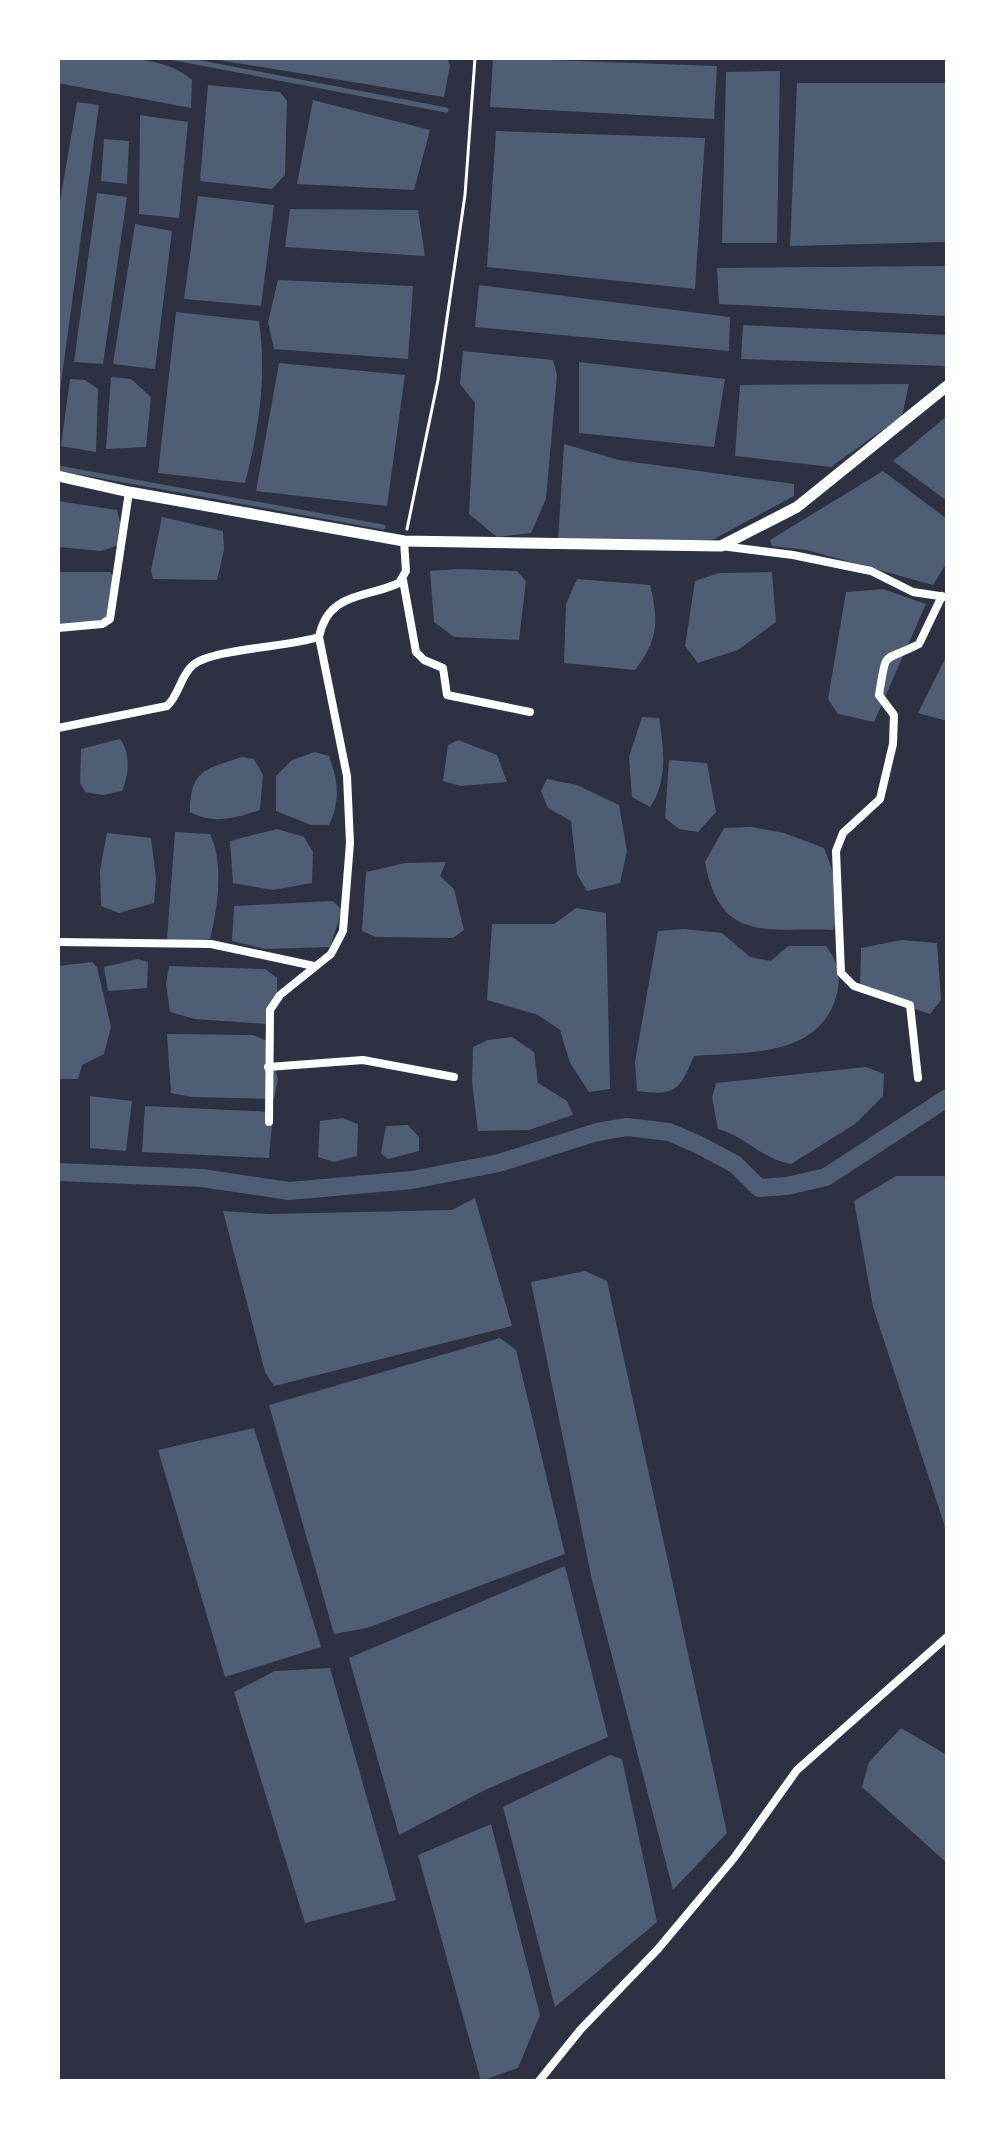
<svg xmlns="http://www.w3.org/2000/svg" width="1005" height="2139" font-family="Roboto,sans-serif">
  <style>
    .water { fill: #4f5d75 }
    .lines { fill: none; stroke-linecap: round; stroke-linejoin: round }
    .stream { stroke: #4f5d75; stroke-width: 5 }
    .canal { stroke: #4f5d75; stroke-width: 18 }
    .path { stroke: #fff; stroke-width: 3 }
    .minor { stroke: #fff; stroke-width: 8 }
    .tertiary { stroke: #fff; stroke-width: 11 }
  </style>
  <rect width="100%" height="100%" fill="#2d3142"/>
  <path class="water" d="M 58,58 C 96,58 163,52 192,80 L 191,108 L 58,83 Z
    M 206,58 L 447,58 L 450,66 L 444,97 Z
    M 493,58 L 717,66 L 714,119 L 490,107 Z
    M 780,71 L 777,243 L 722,243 L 726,72 Z
    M 797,83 L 946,83 L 947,242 L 790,246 Z
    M 208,85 L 280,92 L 287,101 L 285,175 L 272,189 L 200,181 Z
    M 313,100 L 430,130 L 414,190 L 297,184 Z
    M 77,102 L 99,105 L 58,405 L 58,213 Z
    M 140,115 L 188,122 L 179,218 L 139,214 Z
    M 496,131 L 705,138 L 695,289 L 487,267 Z
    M 104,139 L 129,141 L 127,184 L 101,181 Z
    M 97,193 L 127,197 L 103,364 L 74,362 Z
    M 198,196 L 274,205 L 261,306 L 184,299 Z
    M 290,209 L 418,210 L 425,256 L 285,247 Z
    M 135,224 L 172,231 L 155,369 L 113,364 Z
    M 947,266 L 947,316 L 719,304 L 717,268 Z
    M 278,280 L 413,286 L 408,359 L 274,349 L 268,322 Z
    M 479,285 L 730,317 L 729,351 L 475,327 Z
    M 176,312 L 259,321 C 267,375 259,430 245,483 L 158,473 Z
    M 743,325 L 947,335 L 947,366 L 741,359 Z
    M 463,351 L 553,360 L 557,375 L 546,499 L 531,533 L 497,537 L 469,514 L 475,403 L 460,384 Z
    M 579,362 L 725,379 L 714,447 L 579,433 Z
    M 279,363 L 405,375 L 387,506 L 256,491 Z
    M 111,377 L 131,379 L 151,397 L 146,447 L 106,449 Z
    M 70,379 L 85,380 L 98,389 L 96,452 L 61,446 Z
    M 909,384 L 902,416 L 831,467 L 735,456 L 740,385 Z
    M 947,416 L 947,501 L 893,461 Z
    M 564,444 L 619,460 L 794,484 L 794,496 L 712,540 L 558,541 Z
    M 883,471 L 947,519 L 947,562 L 933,585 L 807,550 L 772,546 L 770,540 Z
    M 58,501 L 117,510 L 121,526 L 119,545 L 101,551 L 58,547 Z
    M 162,517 L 223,531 L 224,550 L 217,580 L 153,579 L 151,570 Z
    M 458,569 L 517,571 L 526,581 L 519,640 L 454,637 L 434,622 L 430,571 Z
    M 58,572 L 110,572 L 115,579 L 107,627 L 66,627 L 58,623 Z
    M 772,572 L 776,622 L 738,650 L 698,663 L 685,646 L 695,581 L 719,573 Z
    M 577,579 L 650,585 C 659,621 658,641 635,670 L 564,663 L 566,604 Z
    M 883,589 L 926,604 L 874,722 L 838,714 L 828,699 L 846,592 Z
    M 947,655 L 947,721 L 918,713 Z
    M 642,717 L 659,718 C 664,747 668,782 650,807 L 632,797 L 629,757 Z
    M 120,739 C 131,753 129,775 122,791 L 103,795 L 85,792 L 80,783 L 81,749 Z
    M 458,740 L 497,755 L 507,782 L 461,786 L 443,781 L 448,745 Z
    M 315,752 L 329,756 C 338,781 341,800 329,825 L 311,825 L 276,811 L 276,776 L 292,760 Z
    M 242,757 L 254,759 L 263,775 L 260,810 C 235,818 214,825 190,812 C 190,769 206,769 242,757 Z
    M 669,760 L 707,763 L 716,812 L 698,832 L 679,829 L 665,818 Z
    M 547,779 L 577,785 L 619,805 L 627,851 L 620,883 L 587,891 L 577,874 L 571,821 L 548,808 L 541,791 Z
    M 751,827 L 784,833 L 824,848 C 835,876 844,901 833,930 C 769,927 720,945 705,862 L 724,828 Z
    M 277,829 L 304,837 L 313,852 L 312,883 L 273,890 L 233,883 L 230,841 Z
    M 175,832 L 210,834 C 224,862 218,908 210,939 L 180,945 L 167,939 Z
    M 107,833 L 151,838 L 156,878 L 154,903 L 119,913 L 101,906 L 100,870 Z
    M 446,862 L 440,876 L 454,889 L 464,930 L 453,938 L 376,937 L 362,931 L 366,872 L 405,863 Z
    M 333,901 L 342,910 L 330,947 L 265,949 L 232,941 L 234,906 Z
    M 576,908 L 606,913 L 610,1089 L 589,1092 L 570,1063 L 560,1030 L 538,1015 L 487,1000 L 492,924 L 554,924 Z
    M 684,929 L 722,933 L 750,957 L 771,961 L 788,946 L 826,946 C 838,961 842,979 836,997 C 818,1058 745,1052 694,1056 C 679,1091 676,1096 637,1091 L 635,1062 L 658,931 Z
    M 901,940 L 937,943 L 941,1000 L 930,1014 L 860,991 L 861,948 Z
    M 138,959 L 148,962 L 147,988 L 108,991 L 104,967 Z
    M 92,962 L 97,967 L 111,1027 L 104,1054 L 82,1065 L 78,1079 L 58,1079 L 58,966 Z
    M 169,966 L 265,969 L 277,978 L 277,1004 L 267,1024 L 195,1019 L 170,1012 L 166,984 Z
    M 167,1034 L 253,1035 L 268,1041 L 278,1079 L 274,1099 L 191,1097 L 171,1093 Z
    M 512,1037 L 534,1052 L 538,1083 L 567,1101 L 573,1115 L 529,1130 L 478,1131 L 472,1082 L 473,1047 L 488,1040 Z
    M 866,1067 L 884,1074 L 883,1096 L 855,1124 L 791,1164 C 763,1160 745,1136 718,1129 L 712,1097 L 716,1083 Z
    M 90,1096 L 132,1101 L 126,1151 L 90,1148 Z
    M 145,1106 L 273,1112 L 269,1158 L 142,1152 Z
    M 342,1118 L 358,1124 L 357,1156 L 334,1162 L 318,1157 L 320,1121 Z
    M 408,1125 L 419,1137 L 419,1151 L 388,1159 L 381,1153 L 386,1126 Z
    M 896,1176 L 944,1176 L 947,1182 L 947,1533 L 873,1307 L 854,1201 Z
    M 475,1198 L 512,1326 L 274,1386 L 265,1372 L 223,1211 L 269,1214 L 452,1210 Z
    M 585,1271 L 607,1281 L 727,1833 L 673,1890 L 592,1580 L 531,1282 Z
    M 500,1338 L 516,1350 L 565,1554 L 367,1628 L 334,1634 L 269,1405 Z
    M 254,1428 L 321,1647 L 225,1677 L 158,1450 Z
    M 565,1566 L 608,1737 L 487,1789 L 399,1835 L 349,1658 Z
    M 330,1668 L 396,1900 L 305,1923 L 234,1692 L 275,1671 Z
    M 901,1728 L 947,1755 L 947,1863 L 862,1787 L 869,1762 Z
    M 610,1755 L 622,1759 L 657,1922 L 555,2007 L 503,1807 Z
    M 491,1824 L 540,2015 L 518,2068 L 481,2081 L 418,1855 Z"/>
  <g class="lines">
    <path class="stream" d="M 175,58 L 446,110
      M 58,468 L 383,527"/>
    <path class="canal" d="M 58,1172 L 202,1178 L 289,1191 L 412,1180 L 499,1163 L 597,1132 L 627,1127 L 669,1132 L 697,1144 L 735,1164 L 759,1188 L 787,1186 L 826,1177 L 947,1098"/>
    <path class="path" d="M 407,529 L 438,380 L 465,195 L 475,58"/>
    <path class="minor" d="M 721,546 L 793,555 L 871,571 L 913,592 L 946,597
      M 403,580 L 416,652 L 424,660 L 443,668 L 447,695 L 530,712
      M 58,628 L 102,624 L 110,619 L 129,492
      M 58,728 L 167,706 C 180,694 180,676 193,665 C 212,649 288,647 319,637
      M 58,942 L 211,944 L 314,966
      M 268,1067 L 363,1060 L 454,1077
      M 918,1078 L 910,1005 L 854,986 L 841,973 L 836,851 L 843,833 L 880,799 L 893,744 L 894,715 L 879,695 C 887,647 881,664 919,644 L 942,596
      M 269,1122 L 270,1010 L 280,995 L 331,954 L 343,931 L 350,843 L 347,776 L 319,637 C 328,592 364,599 399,583 L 406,571 L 404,541
      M 539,2081 L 581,2029 L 658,1949 L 734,1858 L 797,1770 L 947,1637"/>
    <path class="tertiary" d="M 58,476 L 129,492 L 404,541 L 721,546 L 797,507 L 947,386"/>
  </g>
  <rect width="1005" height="2139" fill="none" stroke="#ffffff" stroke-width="120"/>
</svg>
